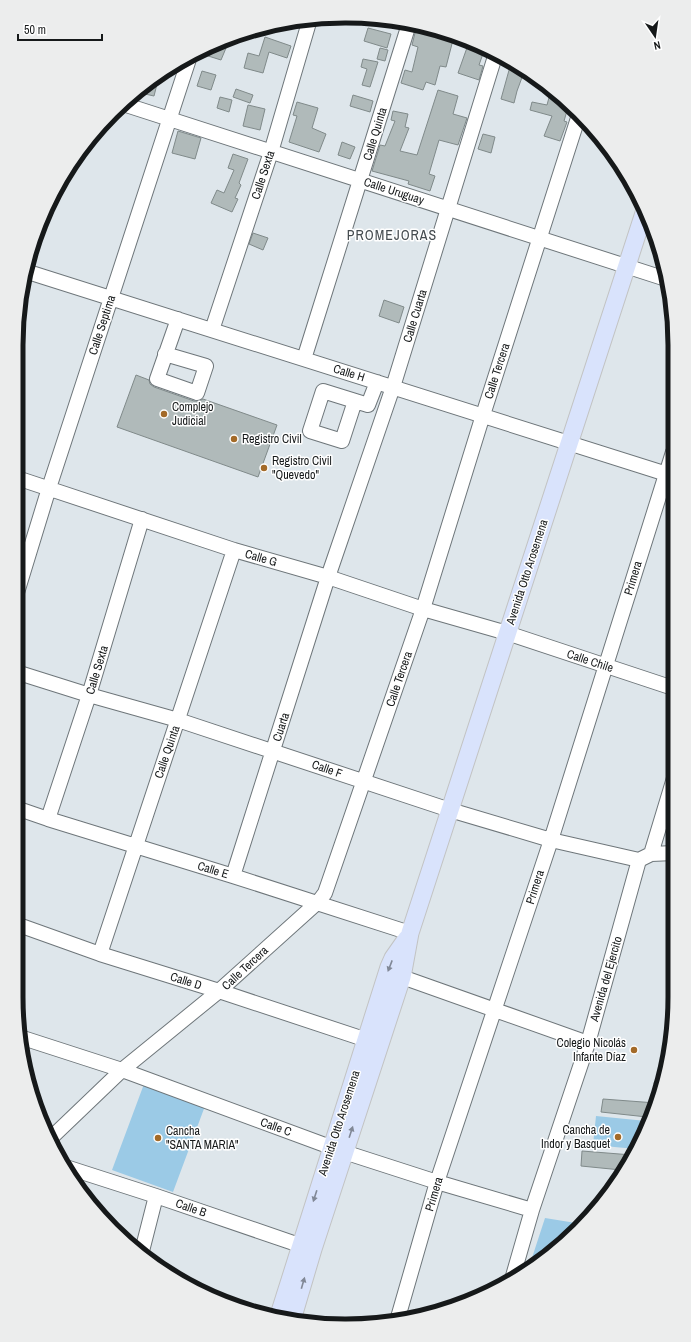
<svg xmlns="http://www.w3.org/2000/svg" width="691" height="1342" font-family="'Archivo Narrow',sans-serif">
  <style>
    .green { fill: #9bcae6 }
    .building { fill: #b0baba; stroke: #808a8a }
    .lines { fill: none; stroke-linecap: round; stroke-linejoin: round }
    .minor-casing { stroke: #6e767a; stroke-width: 16 }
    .major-casing { stroke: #c2c3c3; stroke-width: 19 }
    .minor { stroke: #fff; stroke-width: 14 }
    .major { stroke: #d9e3fc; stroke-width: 17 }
    .oneway { fill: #818896 }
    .poi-dot { fill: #a36a28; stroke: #fff; stroke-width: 1.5 }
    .labels { text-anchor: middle; stroke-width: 3; stroke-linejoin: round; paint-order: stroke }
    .street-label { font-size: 12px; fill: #16191a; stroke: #fff }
    .poi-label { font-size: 12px; fill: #16191a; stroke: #fff; text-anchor: start }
    .quarter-label { font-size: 14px; letter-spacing: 1px; fill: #444b4f; stroke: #fff }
    .rim { fill: none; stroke: #16191a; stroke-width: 5 }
  </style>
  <rect width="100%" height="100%" fill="#dee6eb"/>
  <path class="green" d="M 144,1084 L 205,1106 L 173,1192 L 112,1170 Z
    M 596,1116 L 646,1121 C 645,1132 643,1140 636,1149 L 593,1145 Z
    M 545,1218 L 582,1224 L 578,1230 L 530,1264 Z"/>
  <path class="building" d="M 417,25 L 431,27 L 454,36 L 446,67 L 440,66 L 435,85 L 426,82 L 423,90 L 401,83 L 405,70 L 412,72 L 418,47 L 412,45 Z
    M 368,28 L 391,34 L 387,48 L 364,41 Z
    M 265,37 L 291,46 L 287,58 L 269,52 L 263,73 L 244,68 L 248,53 L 259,56 Z
    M 469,42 L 485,48 L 479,65 L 483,66 L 479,80 L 458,73 Z
    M 215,45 L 226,48 L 221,60 L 205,55 L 207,48 Z
    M 380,48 L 388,50 L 385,61 L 377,59 Z
    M 363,59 L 378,62 L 370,87 L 362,85 L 367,69 L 361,67 Z
    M 511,63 L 524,72 L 517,91 L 514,103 L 501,99 Z
    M 202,71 L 216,75 L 211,90 L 197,86 Z
    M 159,76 L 154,96 L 136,92 L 150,82 Z
    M 236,89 L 253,95 L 250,103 L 233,97 Z
    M 438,90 L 458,96 L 453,114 L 467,118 L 458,145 L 439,140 L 429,174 L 435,176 L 430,191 L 408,184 L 409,181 L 372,171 L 380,145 L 385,146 L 395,121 L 391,120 L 393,111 L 408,114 L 405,127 L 409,128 L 400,151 L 417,155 Z
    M 551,90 L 563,98 L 569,104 L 564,121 L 567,122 L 560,141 L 544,136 L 552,116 L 530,110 L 532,102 L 547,105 Z
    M 353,95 L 373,101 L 370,112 L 350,106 Z
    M 220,97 L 232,100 L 229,112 L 217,108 Z
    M 297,102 L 318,108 L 312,128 L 326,134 L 319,152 L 289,142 L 297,116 L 293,115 Z
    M 248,105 L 265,109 L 260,130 L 243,126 Z
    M 178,131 L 201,138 L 195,159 L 172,153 Z
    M 483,134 L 495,137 L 491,153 L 478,149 Z
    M 342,142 L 355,147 L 350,159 L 338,155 Z
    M 233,154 L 248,159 L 239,183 L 241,185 L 235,198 L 238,199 L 232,212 L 211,203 L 217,190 L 224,193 L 234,170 L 228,168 Z
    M 253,233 L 268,238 L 263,250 L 249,244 Z
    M 384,300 L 404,307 L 399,323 L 379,316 Z
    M 136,375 L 149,380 L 150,384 L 154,387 L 194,401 L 199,401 L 203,399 L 277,425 L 258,477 L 117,427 Z
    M 665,1064 L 667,1064 L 664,1082 L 658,1098 L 654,1083 Z
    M 603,1099 L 656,1103 L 651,1116 L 647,1117 L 601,1112 Z
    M 582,1151 L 632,1155 L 621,1170 L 581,1166 Z"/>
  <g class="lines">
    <defs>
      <path id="minor" d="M 123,104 L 666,279
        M 25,271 L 673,476
        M 212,330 L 271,152 L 310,19
        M 165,354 L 206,366 L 197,393 L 157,379 L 178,319
        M 304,359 L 409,24
        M 355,401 L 342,441 L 310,431 L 323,391 L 368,405 L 377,382
        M 17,478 L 234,550 L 328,577 L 423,609 L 507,633 L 673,688
        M 16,596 L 49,488 L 190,56
        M 16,672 L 89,695 L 178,720 L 450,810 L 551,840 L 639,860
        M 16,808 L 48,819 L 233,876 L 410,933
        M 48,819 L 89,695 L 142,519
        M 651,854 L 674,853
        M 233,876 L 328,577 L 393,387 L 496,53
        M 16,924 L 100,954 L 219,991 L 376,1043
        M 100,954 L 234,550
        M 402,977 L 588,1043
        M 23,1038 L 122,1070 L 344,1152 L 437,1182 L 532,1210
        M 52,1137 L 122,1070 L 219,991 L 319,901 L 325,893 L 423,609 L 483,415 L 579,115
        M 69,1168 L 156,1196 L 311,1249
        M 142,1251 L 156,1196
        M 513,1276 L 532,1210 L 588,1043 L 639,860 L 651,854 L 674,778
        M 397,1321 L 437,1182 L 551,840 L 673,452"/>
      <path id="major" d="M 278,1318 L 389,967 L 393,958 L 407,938
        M 292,1320 L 313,1249 L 402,977 L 410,933 L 645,210"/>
    </defs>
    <use href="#minor" class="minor-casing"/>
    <use href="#major" class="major-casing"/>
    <use href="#minor" class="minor"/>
    <use href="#major" class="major"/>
  </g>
  <defs><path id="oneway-solid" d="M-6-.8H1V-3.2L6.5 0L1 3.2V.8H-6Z"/></defs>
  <g class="oneway">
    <use href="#oneway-solid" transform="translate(390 966) rotate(111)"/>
    <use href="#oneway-solid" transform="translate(351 1132) rotate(-72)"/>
    <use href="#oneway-solid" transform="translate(315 1196) rotate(108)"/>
    <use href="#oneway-solid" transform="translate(303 1283) rotate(-74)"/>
  </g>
  <g class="poi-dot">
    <circle cx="164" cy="414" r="4"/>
    <circle cx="234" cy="439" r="4"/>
    <circle cx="264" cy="468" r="4"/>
    <circle cx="634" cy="1050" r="4"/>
    <circle cx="618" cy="1137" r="4"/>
    <circle cx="158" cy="1138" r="4"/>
  </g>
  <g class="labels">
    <g class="street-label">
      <text transform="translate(375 134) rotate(-73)" y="4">Calle Quinta</text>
      <text transform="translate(263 175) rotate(-72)" y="4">Calle Sexta</text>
      <text transform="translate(394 191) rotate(18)" y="4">Calle Uruguay</text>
      <text transform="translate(415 316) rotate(-73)" y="4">Calle Cuarta</text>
      <text transform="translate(102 325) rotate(-72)" y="4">Calle Septima</text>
      <text transform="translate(497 371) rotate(-72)" y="4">Calle Tercera</text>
      <text transform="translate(349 373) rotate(17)" y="4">Calle H</text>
      <text transform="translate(261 558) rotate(16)" y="4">Calle G</text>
      <text transform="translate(527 572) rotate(-72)" y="4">Avenida Otto Arosemena</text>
      <text transform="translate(633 578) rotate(-73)" y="4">Primera</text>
      <text transform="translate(590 661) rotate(18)" y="4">Calle Chile</text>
      <text transform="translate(97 670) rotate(-73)" y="4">Calle Sexta</text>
      <text transform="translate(399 679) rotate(-71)" y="4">Calle Tercera</text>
      <text transform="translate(281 727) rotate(-72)" y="4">Cuarta</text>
      <text transform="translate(167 752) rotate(-71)" y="4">Calle Quinta</text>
      <text transform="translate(327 769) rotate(19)" y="4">Calle F</text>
      <text transform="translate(213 870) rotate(17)" y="4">Calle E</text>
      <text transform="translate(535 887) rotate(-72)" y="4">Primera</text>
      <text transform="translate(245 968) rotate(-43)" y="4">Calle Tercera</text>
      <text transform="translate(606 979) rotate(-74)" y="4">Avenida del Ejercito</text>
      <text transform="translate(186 981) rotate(17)" y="4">Calle D</text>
      <text transform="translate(339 1123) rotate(-72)" y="4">Avenida Otto Arosemena</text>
      <text transform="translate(276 1127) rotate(20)" y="4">Calle C</text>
      <text transform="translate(434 1194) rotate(-73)" y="4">Primera</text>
      <text transform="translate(191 1208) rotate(19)" y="4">Calle B</text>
    </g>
    <g class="poi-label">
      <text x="172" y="411">Complejo<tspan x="172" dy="14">Judicial</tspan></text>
      <text x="242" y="443">Registro Civil</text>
      <text x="272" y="465">Registro Civil<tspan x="272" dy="14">"Quevedo"</tspan></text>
      <text x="626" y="1047" text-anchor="end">Colegio Nicolás<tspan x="626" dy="14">Infante Díaz</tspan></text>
      <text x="610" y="1134" text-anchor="end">Cancha de<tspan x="610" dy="14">Indor y Basquet</tspan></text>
      <text x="166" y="1135">Cancha<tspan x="166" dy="14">"SANTA MARIA"</tspan></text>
    </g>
    <g class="quarter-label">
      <text x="392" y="240">PROMEJORAS</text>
    </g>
  </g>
  <path d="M0 0H691V1342H0ZM345 23H346A322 322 0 0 1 668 345V997A322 322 0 0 1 346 1319H345A322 322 0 0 1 23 997V345A322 322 0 0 1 345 23Z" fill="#eceded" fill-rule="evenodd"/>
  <path class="rim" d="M345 23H346A322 322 0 0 1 668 345V997A322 322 0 0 1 346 1319H345A322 322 0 0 1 23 997V345A322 322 0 0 1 345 23Z"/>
  <g transform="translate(655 36) rotate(167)" stroke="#ffffff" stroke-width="3" paint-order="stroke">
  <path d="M0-3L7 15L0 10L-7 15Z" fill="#16191a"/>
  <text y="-6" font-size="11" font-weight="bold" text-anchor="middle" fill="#16191a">N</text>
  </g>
  <path d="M18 34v6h84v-6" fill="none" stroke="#16191a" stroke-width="2"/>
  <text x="24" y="34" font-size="12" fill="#16191a" stroke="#ffffff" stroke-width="3" paint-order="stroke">50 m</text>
</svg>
